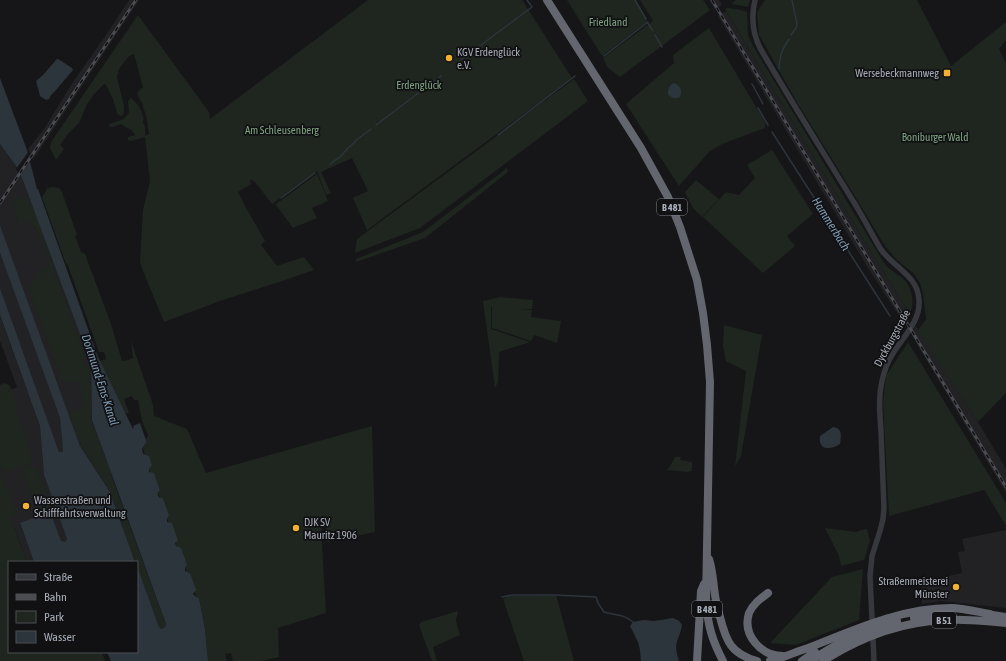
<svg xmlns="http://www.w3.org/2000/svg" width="1006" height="661" font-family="'Asap Condensed',sans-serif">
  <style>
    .built { fill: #222225 }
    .green { fill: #1e261f }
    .water { fill: #2c353c }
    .pier { fill: #161618 }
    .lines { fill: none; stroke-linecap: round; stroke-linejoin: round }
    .stream { stroke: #2c353c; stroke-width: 1.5 }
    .minor { stroke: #37383d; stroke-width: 5.5 }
    .highway { stroke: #63666e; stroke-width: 8 }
    .rail-casing { stroke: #4a4c52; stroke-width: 3 }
    .rail { stroke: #111113; stroke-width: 1.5; stroke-dasharray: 4.5; stroke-linecap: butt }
    .poi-dot { fill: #f2b134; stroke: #111113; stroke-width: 1.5 }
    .labels { text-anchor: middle; stroke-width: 3.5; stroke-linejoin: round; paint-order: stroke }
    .shield { fill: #111113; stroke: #7b7e86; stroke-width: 1 }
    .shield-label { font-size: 10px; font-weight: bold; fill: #a8adb8 }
    .park-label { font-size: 11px; fill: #7fa381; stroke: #111113 }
    .poi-label { font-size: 11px; fill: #a8adb8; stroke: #111113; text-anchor: start }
    .street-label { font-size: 11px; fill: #a8adb8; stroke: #111113 }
    .water-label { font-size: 12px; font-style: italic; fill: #7f9bb3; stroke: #111113 }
  </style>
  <rect width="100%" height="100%" fill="#161618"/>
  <path class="built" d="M 129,0 L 139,0 L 33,160 L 28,149 L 44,129 L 71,85 L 108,32 Z
    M 709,0 L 719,0 L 722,5 L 715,9 Z
    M 726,11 L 867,245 L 910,314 L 905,325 L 868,268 L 718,16 Z
    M 0,144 L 19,170 L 91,364 L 92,420 L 106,457 L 159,627 L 137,566 L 137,562 L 135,562 L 110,492 L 80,446 L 0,225 Z
    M 0,253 L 60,418 L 63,451 L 62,452 L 59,452 L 0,288 Z
    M 0,316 L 40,426 L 44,475 L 67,539 L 65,542 L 61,542 L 20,524 L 34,562 L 27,562 L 15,529 L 0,528 L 0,446 L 7,391 L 17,387 L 0,341 Z
    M 916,326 L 978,422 L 1006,469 L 1006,493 L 911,334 Z
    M 1006,530 L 1006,608 L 941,601 L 922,604 L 921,582 L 962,573 L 958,552 L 965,551 L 962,539 Z"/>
  <path class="green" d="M 368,0 L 522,0 L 572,78 L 367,230 L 353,198 L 368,191 L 352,158 L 321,172 L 331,193 L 326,195 L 317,171 L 272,204 L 255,182 L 250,179 L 251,184 L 238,192 L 244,204 L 265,241 L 261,245 L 277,266 L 304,257 L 314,270 L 282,281 L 220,301 L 164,322 L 143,271 L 140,262 L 143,210 L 150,181 L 145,137 L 131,141 L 128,140 L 128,137 L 135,135 C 133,129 126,128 121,124 L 113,127 L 109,126 L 109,124 L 124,119 L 129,113 L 128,101 L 131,98 C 138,104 145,113 143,123 C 145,125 146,133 145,136 L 149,134 L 146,115 L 143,107 L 143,104 C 138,97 134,93 143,87 L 134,54 L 129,56 L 119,69 L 117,77 L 124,106 L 124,111 L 123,115 L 120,116 L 117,113 L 113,99 L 106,85 L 104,84 L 94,94 L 87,104 L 79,123 L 68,134 L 60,145 L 64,149 L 56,160 L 50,148 L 51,142 L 138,15 L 209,112 L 210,119 Z
    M 567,0 L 635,0 L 647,22 L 602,56 Z
    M 640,0 L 703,0 L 710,10 L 620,77 L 608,68 L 603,58 L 653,21 Z
    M 735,0 L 750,0 L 748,7 L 732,4 Z
    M 765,0 L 917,0 L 951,66 L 1006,22 L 1006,40 L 999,49 L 1006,63 L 1006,393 L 978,422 L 918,330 L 926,319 L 923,294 L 920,283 L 913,273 L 897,260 L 885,246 L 848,185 L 798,104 L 759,35 L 757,12 Z
    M 727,8 L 736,9 L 747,12 L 748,35 L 753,46 L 886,266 C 892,271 903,277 907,283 C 913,292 914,304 910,314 L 867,245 L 725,9 Z
    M 709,28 L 765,122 L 765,128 L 722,144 L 709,152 L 679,186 L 626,104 L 674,63 L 673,55 Z
    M 574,79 L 588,101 L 420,228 L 355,253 L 357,239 Z
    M 772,150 L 813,214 L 787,236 L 795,246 L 763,273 L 703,217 L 726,192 L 739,195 L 755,178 L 747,165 Z
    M 507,168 L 508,172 L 425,238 L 356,262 L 356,259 L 423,232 Z
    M 317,174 L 328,201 L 312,208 L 317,218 L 293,228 L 276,205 L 276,204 Z
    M 696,180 L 719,199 L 702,217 L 693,208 L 685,192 Z
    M 53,187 L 59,188 L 62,192 L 77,235 L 75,236 L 81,252 L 85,254 L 111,324 L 122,361 L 128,360 L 133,358 L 131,341 L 153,405 L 154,416 L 187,429 L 206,473 L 372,426 L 375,532 L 327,542 L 326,524 L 321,526 L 326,613 L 278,628 L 279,657 L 261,661 L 233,661 L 231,653 L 225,654 L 227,661 L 208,661 L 205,629 L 199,598 L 196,597 L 190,573 L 187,572 L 177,547 L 167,518 L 169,515 L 163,498 L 160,498 L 158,493 L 160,490 L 154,473 L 150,473 L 149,468 L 152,465 L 149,456 L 145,455 L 143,448 L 146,443 L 146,440 L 148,435 L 142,421 L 138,400 L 134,400 L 132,396 L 124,399 L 129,413 L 125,414 L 101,364 L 100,361 L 106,359 L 104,352 L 99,352 L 67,263 L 66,264 L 42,197 L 46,191 L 47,188 Z
    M 21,196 L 23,199 L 24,199 L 31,201 L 31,203 L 28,204 L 29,206 L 32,205 L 33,207 L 53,265 L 53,268 L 85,356 L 82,361 L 84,367 L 89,365 L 91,420 L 166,624 L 165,627 L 161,629 L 159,627 L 137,566 L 137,562 L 135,562 L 110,490 L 81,445 L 69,413 L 86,406 L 77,381 C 70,383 66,383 61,378 L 29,289 C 30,283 33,281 38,278 L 37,275 L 44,271 L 49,266 C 49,256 40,232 33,225 C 32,224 29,222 28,221 L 23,222 L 22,224 L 19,223 C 16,212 8,203 21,196 Z
    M 500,297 L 533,300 L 532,309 L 520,309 L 532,310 L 531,317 L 561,321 L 557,343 L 534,335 L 531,341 L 492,328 L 492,307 L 491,306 L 491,329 L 530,342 L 499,352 L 498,382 L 495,388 L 483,301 Z
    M 724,325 L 762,335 L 741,456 L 735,466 L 746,371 L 726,361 L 723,345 Z
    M 908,342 L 1006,503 L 1006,526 L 985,491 L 984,490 L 889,516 L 883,404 L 886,376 Z
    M 4,383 L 7,384 L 10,386 L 17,404 L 15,407 L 32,456 L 32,460 L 30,463 L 8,471 C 3,471 2,469 0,464 L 0,385 Z
    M 675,457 L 681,457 L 680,460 L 692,462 L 692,471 L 687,472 L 667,470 L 671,465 Z
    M 31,466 L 37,470 L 47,495 L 37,499 L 33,499 L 23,472 L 24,469 Z
    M 0,473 L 17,513 L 10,516 L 27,562 L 9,562 L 9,652 L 102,652 L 105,661 L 0,661 Z
    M 46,500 L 49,501 L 51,507 L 50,509 L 42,512 L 39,511 L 37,506 L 38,503 Z
    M 825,528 L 856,532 L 861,530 L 867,529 L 870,541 L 864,560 L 841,566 L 839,556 Z
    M 863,569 L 859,620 L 796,645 L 770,643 L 832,577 Z
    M 556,595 L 574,661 L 524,661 L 503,599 L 509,596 Z
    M 458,611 L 456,621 L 460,635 L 433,647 L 437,661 L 432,661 L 419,625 L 421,622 Z"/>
  <path class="water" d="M 57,59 L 58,59 L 72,68 L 73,70 L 56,90 L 51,95 L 49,99 L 46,100 L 40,96 L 36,81 L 43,75 Z
    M 0,78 L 27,150 L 37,189 L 38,189 L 98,357 L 133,429 L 134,428 L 133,426 L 140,423 L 146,440 L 146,443 L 142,449 L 143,454 L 149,456 L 152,465 L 149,469 L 149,472 L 154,473 L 160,490 C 158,492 156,495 160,498 L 163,498 L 169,515 L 167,519 L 167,522 L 172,523 L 178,541 L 175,543 L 176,546 L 181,548 L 187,565 L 185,567 L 185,571 L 190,573 L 196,590 L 193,594 L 196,597 L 199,598 L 205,629 L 208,661 L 111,661 L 107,652 L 137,652 L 137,566 L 159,627 L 161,629 L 165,627 L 166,624 L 92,420 L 91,364 L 19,170 L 0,144 Z
    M 674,83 C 680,85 683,91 680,97 C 675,99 672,99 668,94 C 668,89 669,85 674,83 Z
    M 0,225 L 80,446 L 110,492 L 135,562 L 34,562 L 20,523 L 50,512 L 61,541 L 65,542 L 67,539 L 44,475 L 40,426 L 0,315 L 0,288 L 59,452 L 62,452 L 63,451 L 60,418 L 0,253 Z
    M 833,427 C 843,428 841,437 840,444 C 831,450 818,451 820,436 Z
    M 673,618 L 679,621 L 682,625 C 681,631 679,636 677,641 C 675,648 677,655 679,661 L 641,661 L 640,650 L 638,642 L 630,626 L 633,622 L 644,620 L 654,621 Z"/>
  <path class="pier" d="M 29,151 L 31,160 L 20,176 L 16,169 Z"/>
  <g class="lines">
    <path class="stream" d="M 635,0 L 646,19
      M 647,22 L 653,31
      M 655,35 L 662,47
      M 791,35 L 796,28 L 797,24 L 792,0
      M 604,56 L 648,22
      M 461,60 L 532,7 L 527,0
      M 779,69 C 780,54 781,52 789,39
      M 752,84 L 763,104
      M 758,108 L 768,125
      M 376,125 L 441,76
      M 772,132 L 890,316
      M 498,135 L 575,76
      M 330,164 L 341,156 L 348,148 L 355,142 L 355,141 L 371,129
      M 281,198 L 315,173
      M 502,597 L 512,595 L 555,595 L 596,597 L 598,603 L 604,612 C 616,616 622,613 633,622"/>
    <path class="minor" d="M 755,0 C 751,17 752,32 760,48 C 789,98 820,147 850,196 C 861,213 870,231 880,248 C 892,267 918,275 919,300 C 921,321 902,338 892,355 C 887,363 884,372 882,381 C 878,398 880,415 881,432 C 882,457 883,483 884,508 L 883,519 L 880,531 L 872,556 L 870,576 L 874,661"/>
    <path class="highway" d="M 547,0 L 641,148 L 668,197 L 680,227 L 697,280 L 703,313 L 707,345 L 710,382 L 706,602 C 708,626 712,640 723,661
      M 709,559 C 713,572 713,582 715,595 C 716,603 718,610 720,617 C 726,641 731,654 757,661
      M 768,593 C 760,599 753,604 749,613 C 742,635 761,656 783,656
      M 986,614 L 1006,617
      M 914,618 L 950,613
      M 697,661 L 701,591 L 704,584
      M 770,661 C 783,658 795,652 808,648 C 854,630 901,608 951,608 C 963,608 978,612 990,614
      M 802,661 L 815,652
      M 811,661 C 836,642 867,630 897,621
      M 823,661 C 859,638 901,622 944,620 C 965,619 986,621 1006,623"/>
    <defs>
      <path id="rail" d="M 712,0 L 1006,487
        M 0,203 L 136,0"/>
    </defs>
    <use href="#rail" class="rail-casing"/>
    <use href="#rail" class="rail"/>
  </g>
  <g class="poi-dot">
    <circle cx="449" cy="58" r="4"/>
    <rect x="943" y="69" width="8" height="8" rx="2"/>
    <circle cx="26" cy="506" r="4"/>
    <circle cx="296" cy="528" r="4"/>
    <circle cx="956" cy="587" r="4"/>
  </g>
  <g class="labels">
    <g class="shield">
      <rect x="657" y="199" width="30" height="16" rx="3"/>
      <rect x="692" y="601" width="30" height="16" rx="3"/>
      <rect x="932" y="612" width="24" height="16" rx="3"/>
    </g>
    <g class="shield-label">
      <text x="672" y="211">B 481</text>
      <text x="707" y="613">B 481</text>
      <text x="944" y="624">B 51</text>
    </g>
    <g class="park-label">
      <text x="608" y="26">Friedland</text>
      <text x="419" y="89">Erdenglück</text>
      <text x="282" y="134">Am Schleusenberg</text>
      <text x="935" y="141">Boniburger Wald</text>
    </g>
    <g class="poi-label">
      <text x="457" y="56">KGV Erdenglück<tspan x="457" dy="13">e.V.</tspan></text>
      <text x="939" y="77" text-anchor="end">Wersebeckmannweg</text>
      <text x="34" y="504">Wasserstraßen und<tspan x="34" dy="13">Schifffahrtsverwaltung</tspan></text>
      <text x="304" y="526">DJK SV<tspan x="304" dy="13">Mauritz 1906</tspan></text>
      <text x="948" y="585" text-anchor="end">Straßenmeisterei<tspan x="948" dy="13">Münster</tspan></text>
    </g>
    <g class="street-label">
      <text transform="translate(892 338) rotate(-61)" y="4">Dyckburgstraße</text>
    </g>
    <g class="water-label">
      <text transform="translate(831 224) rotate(58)" y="4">Hammerbach</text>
      <text transform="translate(100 380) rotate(72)" y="4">Dortmund-Ems-Kanal</text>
    </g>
  </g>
  <rect x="8" y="561" width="130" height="92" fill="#111113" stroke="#4d4f55"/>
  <rect x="16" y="574" width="20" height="6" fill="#37383d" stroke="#4d4f55"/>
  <text x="44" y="581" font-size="12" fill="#a8adb8">Straße</text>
  <rect x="16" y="594" width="20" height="6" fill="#4a4c52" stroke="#4d4f55"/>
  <text x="44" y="601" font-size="12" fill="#a8adb8">Bahn</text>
  <rect x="16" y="611" width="20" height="12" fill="#1e261f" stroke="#4d4f55"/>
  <text x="44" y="621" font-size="12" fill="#a8adb8">Park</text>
  <rect x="16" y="631" width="20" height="12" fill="#2c353c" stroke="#4d4f55"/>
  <text x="44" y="641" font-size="12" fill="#a8adb8">Wasser</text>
</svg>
